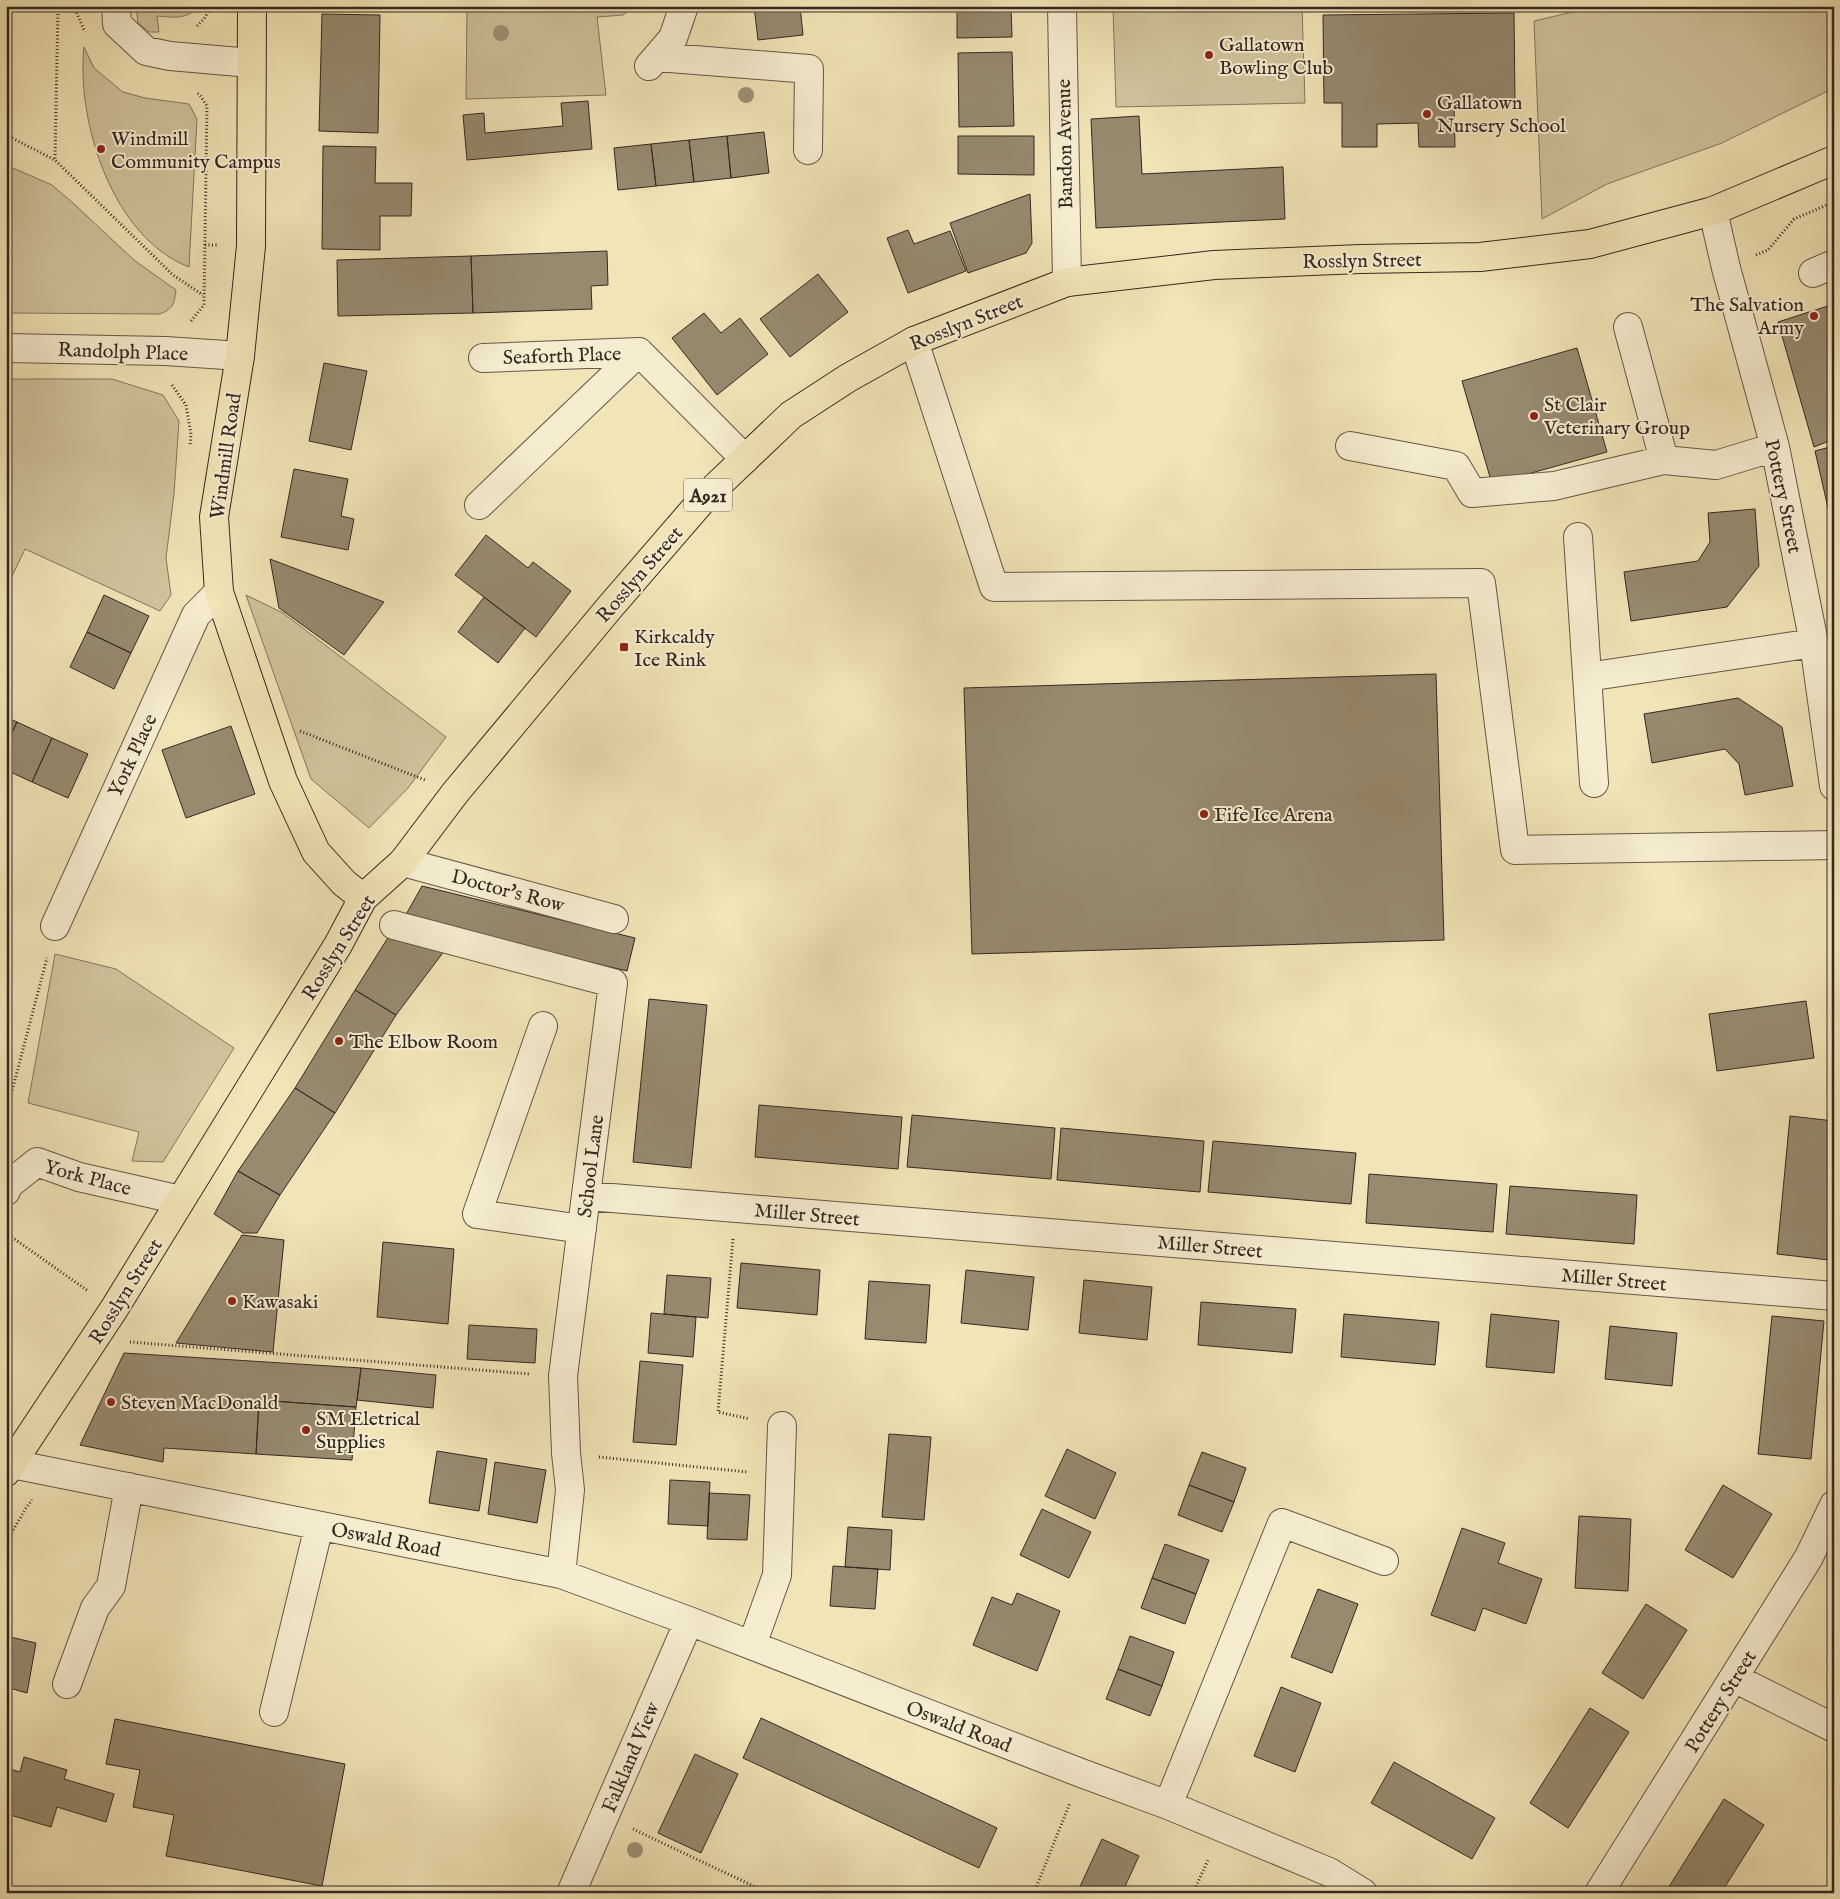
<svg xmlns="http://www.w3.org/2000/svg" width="1840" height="1899" font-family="'IM FELL English',serif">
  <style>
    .green { fill: #d1c49d; stroke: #827660 }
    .building { fill: #968a6f; stroke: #342823 }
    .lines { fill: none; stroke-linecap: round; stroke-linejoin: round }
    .minor-casing { stroke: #635748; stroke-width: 30 }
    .major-casing { stroke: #342823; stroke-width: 30 }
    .path { stroke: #342823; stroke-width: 3; stroke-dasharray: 1 2.5; stroke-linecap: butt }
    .minor { stroke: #f6edd0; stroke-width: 28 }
    .major { stroke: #f1e4b6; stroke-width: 28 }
    .tree { fill: #9e9276 }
    .poi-dot { fill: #8f2418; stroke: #f6edd0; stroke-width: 2 }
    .labels { text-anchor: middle; stroke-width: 4; stroke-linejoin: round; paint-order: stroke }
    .shield { fill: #f6edd0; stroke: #6e6357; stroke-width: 1 }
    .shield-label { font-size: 19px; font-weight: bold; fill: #342823 }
    .poi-label { font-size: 20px; fill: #342823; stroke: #f6edd0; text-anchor: start }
    .street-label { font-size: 20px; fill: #342823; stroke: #f6edd0 }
  </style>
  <rect width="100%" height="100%" fill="#f1e4b6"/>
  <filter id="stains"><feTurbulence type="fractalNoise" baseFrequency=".004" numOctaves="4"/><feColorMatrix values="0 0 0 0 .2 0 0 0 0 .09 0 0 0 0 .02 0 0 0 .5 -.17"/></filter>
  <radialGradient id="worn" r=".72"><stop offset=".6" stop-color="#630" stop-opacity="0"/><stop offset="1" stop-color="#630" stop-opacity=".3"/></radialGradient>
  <path class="green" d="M 136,6 L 202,6 C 184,19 178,18 157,16 L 159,32 L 149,32 L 138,23 Z
    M 467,6 L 634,6 L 623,15 L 597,17 L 606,95 L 466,99 Z
    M 1113,6 L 1302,6 L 1305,103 L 1116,107 Z
    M 1598,6 L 1834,6 L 1834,88 L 1722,143 L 1607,184 L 1542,219 L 1534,21 Z
    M 84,47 L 94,68 L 123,92 L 145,98 L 189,104 L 197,119 L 189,267 C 113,238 76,122 84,47 Z
    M 6,165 L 52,185 L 74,204 L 134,260 L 176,290 C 174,304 174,308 160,314 L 6,313 Z
    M 6,379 L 112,379 L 163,395 L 179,421 L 174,494 L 166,558 L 171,595 L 160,611 L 25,549 L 6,589 Z
    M 246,595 L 283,613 L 446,737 L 408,788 L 369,828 L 311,779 Z
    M 55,954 L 116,969 L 234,1048 L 163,1162 L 132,1161 L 139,1132 L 28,1103 Z"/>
  <path class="building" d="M 754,6 L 800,6 L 803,35 L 758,40 Z
    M 957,6 L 1011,6 L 1012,37 L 957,38 Z
    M 1514,13 L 1515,102 L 1454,103 L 1455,147 L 1419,147 L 1418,123 L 1377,124 L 1377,147 L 1342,147 L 1342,103 L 1324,103 L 1323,15 Z
    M 322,14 L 380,15 L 378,133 L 319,131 Z
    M 1012,52 L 1014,126 L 959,127 L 958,53 Z
    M 588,101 L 592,149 L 467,160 L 463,115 L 484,113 L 485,133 L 563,126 L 561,103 Z
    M 1139,116 L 1142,174 L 1283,167 L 1285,219 L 1096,228 L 1091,119 Z
    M 764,132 L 769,173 L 731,178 L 727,136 Z
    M 727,136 L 731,178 L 694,182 L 689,140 Z
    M 958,136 L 1034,136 L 1034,175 L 958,174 Z
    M 689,140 L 694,182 L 656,186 L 651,144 Z
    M 651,144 L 656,186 L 618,190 L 614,148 Z
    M 323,146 L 376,147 L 375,183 L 412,183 L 411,216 L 380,216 L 380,250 L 322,249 Z
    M 1030,194 L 1032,243 L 1026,253 L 968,273 L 950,223 Z
    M 908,230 L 914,244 L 950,231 L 966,271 L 908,293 L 887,238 Z
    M 607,251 L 608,285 L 591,286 L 592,309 L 473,313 L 471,256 Z
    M 471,256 L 473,313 L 338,316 L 337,260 Z
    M 818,274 L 848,312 L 790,357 L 760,319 Z
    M 1834,304 L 1834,439 L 1814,447 L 1778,322 Z
    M 704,313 L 721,333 L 740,318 L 768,354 L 717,395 L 672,338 Z
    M 1577,348 L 1607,452 L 1492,484 L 1462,381 Z
    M 324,363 L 367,371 L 351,450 L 309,441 Z
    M 1834,446 L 1834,534 L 1815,451 Z
    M 294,469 L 348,479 L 341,516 L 354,519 L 348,550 L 281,537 Z
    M 1755,509 L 1759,566 L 1727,607 L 1631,621 L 1624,572 L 1698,561 L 1710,542 L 1708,513 Z
    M 486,535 L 528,568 L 533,562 L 571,591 L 536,637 L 455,575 Z
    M 270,559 L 384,602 L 344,655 L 279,608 Z
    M 104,595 L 149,616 L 131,653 L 87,632 Z
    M 484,597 L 525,628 L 498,663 L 458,632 Z
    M 87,632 L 131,653 L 114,689 L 70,667 Z
    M 1436,674 L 1444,940 L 972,954 L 964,688 Z
    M 1738,698 L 1782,727 L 1793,786 L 1745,795 L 1739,764 L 1725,749 L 1652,763 L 1644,714 Z
    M 6,717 L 17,722 L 6,745 Z
    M 17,722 L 52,738 L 32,782 L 6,770 L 6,745 Z
    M 231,726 L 255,794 L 186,818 L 162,750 Z
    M 52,738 L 88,754 L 68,798 L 32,782 Z
    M 422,886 L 635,938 L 627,971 L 404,918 Z
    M 389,936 L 445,950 L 396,1015 L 355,990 Z
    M 355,990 L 396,1015 L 335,1113 L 295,1088 Z
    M 649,999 L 707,1005 L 691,1168 L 633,1162 Z
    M 1806,1001 L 1814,1058 L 1717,1071 L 1709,1014 Z
    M 295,1088 L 335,1113 L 280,1195 L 238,1171 Z
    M 759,1105 L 902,1117 L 898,1169 L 755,1157 Z
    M 912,1115 L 1055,1128 L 1051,1179 L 907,1167 Z
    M 1790,1116 L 1834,1121 L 1834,1213 L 1829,1260 L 1777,1254 Z
    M 1061,1128 L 1204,1141 L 1200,1192 L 1057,1180 Z
    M 1213,1141 L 1356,1153 L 1351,1204 L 1208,1192 Z
    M 238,1171 L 280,1195 L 257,1233 L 243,1233 L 214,1214 Z
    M 1369,1174 L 1497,1184 L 1493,1232 L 1366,1223 Z
    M 1510,1186 L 1637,1195 L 1634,1244 L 1506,1234 Z
    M 242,1235 L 284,1240 L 273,1352 L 176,1343 Z
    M 383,1242 L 454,1249 L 448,1324 L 377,1317 Z
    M 741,1263 L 820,1270 L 817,1315 L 737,1308 Z
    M 966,1270 L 1034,1277 L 1028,1330 L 961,1323 Z
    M 667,1275 L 711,1278 L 708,1318 L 664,1314 Z
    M 1084,1280 L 1152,1287 L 1147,1340 L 1079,1333 Z
    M 869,1281 L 930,1285 L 926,1343 L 865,1339 Z
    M 1201,1302 L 1296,1309 L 1292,1353 L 1198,1345 Z
    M 651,1313 L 696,1317 L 693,1357 L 648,1353 Z
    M 1344,1314 L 1439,1322 L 1435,1365 L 1341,1357 Z
    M 1491,1314 L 1559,1321 L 1554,1373 L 1486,1367 Z
    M 1772,1316 L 1824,1321 L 1811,1459 L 1758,1454 Z
    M 469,1325 L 537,1329 L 535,1363 L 467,1359 Z
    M 1610,1326 L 1677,1333 L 1672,1386 L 1605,1379 Z
    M 124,1353 L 361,1368 L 357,1400 L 356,1407 L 259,1400 L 256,1454 L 164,1448 L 163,1462 L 80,1445 Z
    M 640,1361 L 683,1365 L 676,1445 L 633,1442 Z
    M 361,1368 L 436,1375 L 433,1408 L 357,1400 Z
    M 259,1400 L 356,1407 L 352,1460 L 256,1454 Z
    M 889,1434 L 931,1437 L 924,1520 L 882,1517 Z
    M 1067,1449 L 1116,1473 L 1095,1519 L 1045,1496 Z
    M 437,1451 L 487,1459 L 479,1511 L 429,1503 Z
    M 1202,1452 L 1246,1468 L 1234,1502 L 1189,1485 Z
    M 495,1462 L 546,1470 L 537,1523 L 488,1514 Z
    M 670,1480 L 710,1482 L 708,1526 L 668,1524 Z
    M 1189,1485 L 1234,1502 L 1222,1532 L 1178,1515 Z
    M 1723,1485 L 1772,1514 L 1733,1578 L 1685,1550 Z
    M 709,1493 L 750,1495 L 747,1540 L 707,1539 Z
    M 1042,1509 L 1091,1532 L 1069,1578 L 1020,1555 Z
    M 1579,1516 L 1631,1519 L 1628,1591 L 1575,1588 Z
    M 848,1527 L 892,1530 L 890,1570 L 845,1567 Z
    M 1462,1528 L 1505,1543 L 1498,1563 L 1542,1579 L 1526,1624 L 1483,1608 L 1475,1631 L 1431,1615 Z
    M 1165,1544 L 1209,1560 L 1196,1594 L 1152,1578 Z
    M 833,1566 L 878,1569 L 875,1609 L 830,1606 Z
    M 1152,1578 L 1196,1594 L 1185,1624 L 1141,1608 Z
    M 1318,1589 L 1358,1604 L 1332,1673 L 1291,1657 Z
    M 1017,1593 L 1060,1611 L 1037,1671 L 973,1645 L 992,1597 L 1012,1605 Z
    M 1646,1604 L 1687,1630 L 1643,1699 L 1602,1673 Z
    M 6,1636 L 36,1643 L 27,1693 L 6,1687 Z
    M 1130,1636 L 1174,1652 L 1162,1686 L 1118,1669 Z
    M 1118,1669 L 1162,1686 L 1150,1716 L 1106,1699 Z
    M 1281,1687 L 1321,1703 L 1295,1772 L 1254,1756 Z
    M 1590,1708 L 1629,1732 L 1568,1828 L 1530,1803 Z
    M 761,1718 L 997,1828 L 979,1868 L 743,1758 Z
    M 115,1719 L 345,1764 L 322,1886 L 166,1856 L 174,1815 L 133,1807 L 140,1770 L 106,1764 Z
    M 695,1754 L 738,1774 L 701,1853 L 658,1833 Z
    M 24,1757 L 67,1770 L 64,1779 L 114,1794 L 106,1822 L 57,1807 L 51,1827 L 7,1814 L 12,1797 L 6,1795 L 6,1768 L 20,1772 Z
    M 1394,1762 L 1495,1818 L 1472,1859 L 1371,1803 Z
    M 1724,1799 L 1764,1825 L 1721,1893 L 1665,1893 Z
    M 1102,1839 L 1139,1856 L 1122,1893 L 1077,1893 Z"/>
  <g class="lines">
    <defs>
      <path id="minor" d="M 116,6 L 117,24 L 146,51 L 170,56 L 251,63
        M 1062,6 L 1067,282
        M 657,57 L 809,69 L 808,150
        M 649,66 L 673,38 L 684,6
        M 1713,211 L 1726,268 L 1775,447 L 1814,643 L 1834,786
        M 1813,273 L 1834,264
        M 1628,327 L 1664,460 L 1716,465 L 1775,447
        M 914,341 L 994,587 L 1481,583 L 1515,850 L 1834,845
        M 6,348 L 166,351 L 240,356
        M 483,358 L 639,352 L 745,459
        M 1350,446 L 1456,466 L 1472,493 L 1554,486 L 1664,460
        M 479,505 L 639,352
        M 1578,537 L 1594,783
        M 1587,677 L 1814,643
        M 403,862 L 614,919
        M 394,925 L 613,983 L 563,1376 L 566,1453 L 570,1490 L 561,1574
        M 55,926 L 196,615 L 219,592
        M 543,1026 L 477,1214 L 582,1229
        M 6,1191 L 7,1186 L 37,1162 L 79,1177 L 180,1200
        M 587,1196 L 1834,1296
        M 12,1464 L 561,1574 L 689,1621 L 1081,1773 L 1168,1805 L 1329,1872 L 1363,1893
        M 752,1645 L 777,1575 L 782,1426
        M 1734,1678 L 1834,1728
        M 67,1684 L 95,1608 L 111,1586 L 129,1487
        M 274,1712 L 319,1526
        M 1168,1805 L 1282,1523 L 1384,1561
        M 571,1893 L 689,1621
        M 1599,1893 L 1809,1557 L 1834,1505"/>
      <path id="major" d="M 252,6 L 251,246 L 240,356 L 214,517 L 219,592 L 283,781 L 316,852 L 344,883 L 363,898
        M 6,1472 L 114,1309 L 338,945 L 363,898 L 403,862 L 455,793 L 610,607 L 705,497 L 791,415 L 848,378 L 914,341 L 1067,282 L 1214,265 L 1360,259 L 1480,257 L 1590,244 L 1713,211 L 1834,160"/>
    </defs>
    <use href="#minor" class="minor-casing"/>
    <use href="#major" class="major-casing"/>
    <path class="path" d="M 58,7 L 55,160 L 173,275 L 203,295
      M 58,8 L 75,9 L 85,32
      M 197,26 L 204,19 L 212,6
      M 6,135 L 55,160
      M 205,245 L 218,245
      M 1756,255 L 1768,250 L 1794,219 L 1834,202
      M 191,321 L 204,305 L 207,106 L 200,95 L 197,93
      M 172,385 L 186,405 L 191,434 L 190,446
      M 300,731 L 425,780
      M 6,1114 L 47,958
      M 6,1233 L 88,1291
      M 733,1239 L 718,1412 L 750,1419
      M 130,1342 L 530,1374
      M 599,1457 L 747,1472
      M 6,1542 L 26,1508 L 32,1500
      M 633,1829 L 768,1893
      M 1034,1893 L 1070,1803
      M 1193,1893 L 1209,1858"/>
    <use href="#minor" class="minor"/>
    <use href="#major" class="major"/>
  </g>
  <g class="tree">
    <circle cx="501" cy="33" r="8"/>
    <circle cx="746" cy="95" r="8"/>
    <circle cx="635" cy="1850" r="8"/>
  </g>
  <g class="poi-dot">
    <circle cx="1209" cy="55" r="5"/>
    <circle cx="1427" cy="114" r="5"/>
    <circle cx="101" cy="149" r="5"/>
    <circle cx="1814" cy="316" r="5"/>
    <circle cx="1534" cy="416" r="5"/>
    <rect x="619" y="642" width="10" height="10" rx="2.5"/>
    <circle cx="1204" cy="814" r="5"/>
    <circle cx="339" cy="1041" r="5"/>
    <circle cx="232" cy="1301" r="5"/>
    <circle cx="111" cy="1402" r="5"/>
    <circle cx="306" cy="1430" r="5"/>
  </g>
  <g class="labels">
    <rect class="shield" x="684" y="478.5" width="48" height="33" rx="4"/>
    <g class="shield-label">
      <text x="708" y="502">A921</text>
    </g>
    <g class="poi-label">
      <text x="1219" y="51">Gallatown<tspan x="1219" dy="23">Bowling Club</tspan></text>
      <text x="1437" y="109">Gallatown<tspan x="1437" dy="23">Nursery School</tspan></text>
      <text x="111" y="145">Windmill<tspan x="111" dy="23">Community Campus</tspan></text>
      <text x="1804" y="311" text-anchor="end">The Salvation<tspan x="1804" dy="23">Army</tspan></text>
      <text x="1544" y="411">St Clair<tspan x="1544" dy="23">Veterinary Group</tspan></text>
      <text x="634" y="643">Kirkcaldy<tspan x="634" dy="23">Ice Rink</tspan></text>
      <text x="1214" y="821">Fife Ice Arena</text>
      <text x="349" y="1048">The Elbow Room</text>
      <text x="242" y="1308">Kawasaki</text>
      <text x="121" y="1409">Steven MacDonald</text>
      <text x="316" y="1425">SM Eletrical<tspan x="316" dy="23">Supplies</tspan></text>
    </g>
    <g class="street-label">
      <text transform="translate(1064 144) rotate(-91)" y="7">Bandon Avenue</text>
      <text transform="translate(1362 260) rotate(-1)" y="7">Rosslyn Street</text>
      <text transform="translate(966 322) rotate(-22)" y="7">Rosslyn Street</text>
      <text transform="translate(123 351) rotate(2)" y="7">Randolph Place</text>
      <text transform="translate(562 355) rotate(-2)" y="7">Seaforth Place</text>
      <text transform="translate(225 456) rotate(-82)" y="7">Windmill Road</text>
      <text transform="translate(1784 496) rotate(78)" y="7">Pottery Street</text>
      <text transform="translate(639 574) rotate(-49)" y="7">Rosslyn Street</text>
      <text transform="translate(132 755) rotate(-65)" y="7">York Place</text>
      <text transform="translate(508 890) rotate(15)" y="7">Doctor's Row</text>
      <text transform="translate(338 947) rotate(-58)" y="7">Rosslyn Street</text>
      <text transform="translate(590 1166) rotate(-83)" y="7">School Lane</text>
      <text transform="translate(88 1177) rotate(15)" y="7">York Place</text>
      <text transform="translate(807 1214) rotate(5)" y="7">Miller Street</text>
      <text transform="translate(1210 1246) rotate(5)" y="7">Miller Street</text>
      <text transform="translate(1614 1279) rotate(5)" y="7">Miller Street</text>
      <text transform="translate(125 1291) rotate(-58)" y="7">Rosslyn Street</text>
      <text transform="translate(386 1539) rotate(11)" y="7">Oswald Road</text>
      <text transform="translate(1720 1701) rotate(-58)" y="7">Pottery Street</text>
      <text transform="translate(959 1726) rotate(21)" y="7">Oswald Road</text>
      <text transform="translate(630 1757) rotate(-67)" y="7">Falkland View</text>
    </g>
  </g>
  <rect width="1840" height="1899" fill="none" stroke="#f1e4b6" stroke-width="25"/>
  <rect x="8" y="8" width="1825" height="1884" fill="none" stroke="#342823" stroke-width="2.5"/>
  <rect x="12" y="12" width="1815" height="1874" fill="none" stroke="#342823"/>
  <rect width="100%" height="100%" filter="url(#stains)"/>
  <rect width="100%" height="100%" fill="url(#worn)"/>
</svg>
